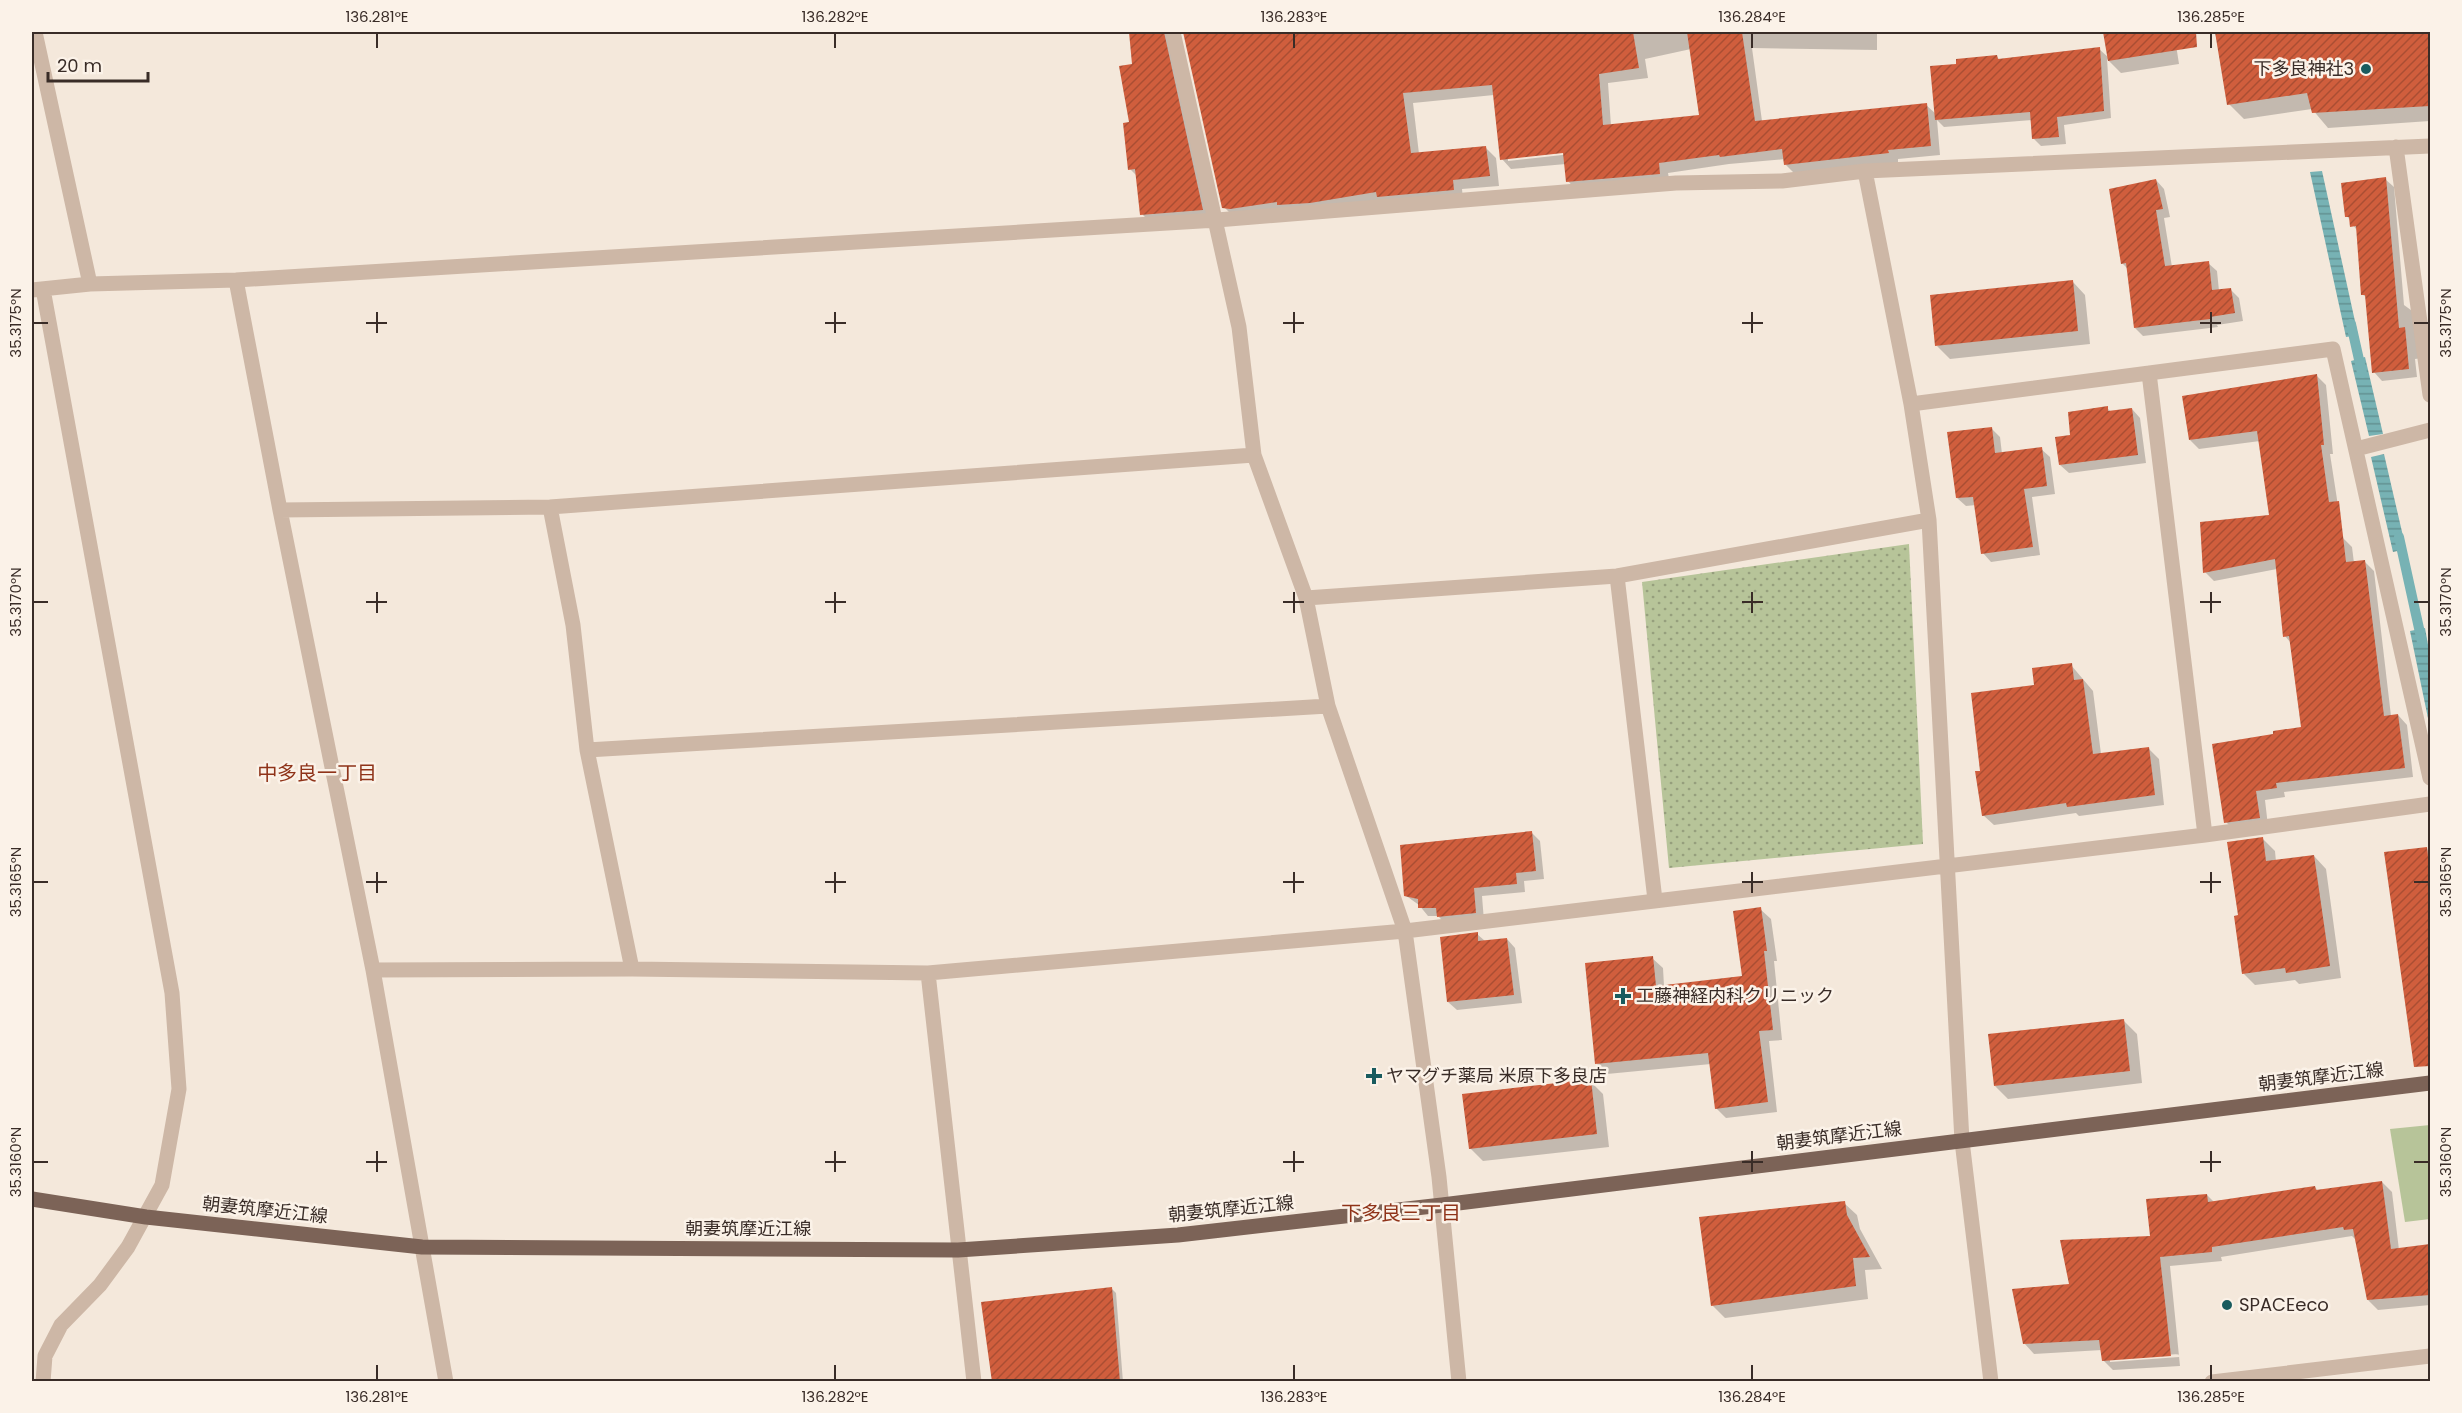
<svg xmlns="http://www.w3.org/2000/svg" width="2462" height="1413" font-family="Poppins,'Noto Sans JP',sans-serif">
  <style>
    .grass { fill: #b7c499 }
    .park { fill: url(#park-dots) }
    .water { fill: url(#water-rules) }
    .shadow { fill: #0003; fill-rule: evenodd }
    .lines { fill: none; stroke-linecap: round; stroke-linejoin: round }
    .stream { stroke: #77b2b4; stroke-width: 10 }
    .building { fill: url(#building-hatch) }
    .minor { stroke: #cdb7a6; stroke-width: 15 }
    .major { stroke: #7c6357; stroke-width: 15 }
    .ticks { fill: none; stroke: #392c27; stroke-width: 2 }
    .poi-dot { fill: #195b5e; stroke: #fbf2e8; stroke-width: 2 }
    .labels { text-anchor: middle; stroke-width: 5; stroke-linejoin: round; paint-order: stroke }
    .poi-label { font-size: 18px; fill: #392c27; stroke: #fbf2e8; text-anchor: start }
    .street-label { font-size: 18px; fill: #392c27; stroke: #fbf2e8 }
    .neighbourhood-label { font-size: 20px; fill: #8f3319; stroke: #fbf2e8 }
    .neatline { fill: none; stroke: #392c27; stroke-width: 2 }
    .ticks-label { font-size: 15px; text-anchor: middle; fill: #392c27 }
  </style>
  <defs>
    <pattern id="park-dots" width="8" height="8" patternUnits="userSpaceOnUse" patternTransform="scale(1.5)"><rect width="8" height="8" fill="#b7c499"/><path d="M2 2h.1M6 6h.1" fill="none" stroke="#969f7d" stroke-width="1.8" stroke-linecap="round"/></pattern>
    <pattern id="water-rules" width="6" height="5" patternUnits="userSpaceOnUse" patternTransform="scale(1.5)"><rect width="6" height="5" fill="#77b2b4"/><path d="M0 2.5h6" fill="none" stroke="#639192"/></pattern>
    <pattern id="building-hatch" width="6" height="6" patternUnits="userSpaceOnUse" patternTransform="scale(1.5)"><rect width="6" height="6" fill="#d05e3d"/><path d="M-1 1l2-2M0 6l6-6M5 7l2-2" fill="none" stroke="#aa4e33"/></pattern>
  </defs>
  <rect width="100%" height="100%" fill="#f4e8db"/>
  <path class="grass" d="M 2430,1125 L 2430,1219 L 2405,1222 L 2390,1129 Z"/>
  <path class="park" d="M 1909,544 L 1923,844 L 1669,868 L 1642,582 Z"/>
  <path class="water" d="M 2322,171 L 2358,335 L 2346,337 L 2310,172 Z
    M 2365,357 L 2383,434 L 2369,436 L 2351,361 Z
    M 2384,454 L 2406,549 L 2393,552 L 2371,457 Z
    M 2425,628 L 2430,656 L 2430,728 L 2410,631 Z"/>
  <path class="shadow" d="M 1131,32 L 1877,32 L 1877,50 L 1752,48 L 1762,121 L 1926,105 L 1936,114 L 1958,65 L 1997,57 L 2000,60 L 2099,49 L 2108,57 L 2104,32 L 2174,32 L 2179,64 L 2121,73 L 2107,59 L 2111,118 L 2064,125 L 2066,144 L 2041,146 L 2033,138 L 2032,120 L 1944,127 L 1937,120 L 1940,155 L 1898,159 L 1898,163 L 1795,174 L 1785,164 L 1785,159 L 1729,164 L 1668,173 L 1670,184 L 1577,191 L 1568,181 L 1566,164 L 1511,169 L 1502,159 L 1494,95 L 1413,103 L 1419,154 L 1486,148 L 1496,158 L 1499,186 L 1462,189 L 1463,199 L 1234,217 L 1224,207 L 1185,33 L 1177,34 L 1212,220 L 1152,224 L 1142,214 L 1137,176 L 1130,169 L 1134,65 ZM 1691,49 L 1700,117 L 1611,126 L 1608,83 L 1648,78 L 1645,59 ZM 1571,151 L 1571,154 L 1508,161 L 1508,158 Z
    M 2215,32 L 2430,32 L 2430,121 L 2328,128 L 2312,109 L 2244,119 L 2229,104 Z
    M 2385,179 L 2394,187 L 2404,305 L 2415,313 L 2422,358 L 2415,359 L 2417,377 L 2382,381 L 2374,372 L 2367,298 L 2362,294 L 2358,232 L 2347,216 Z
    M 2156,180 L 2164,189 L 2170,217 L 2164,218 L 2172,267 L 2208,263 L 2217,271 L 2219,291 L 2230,289 L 2239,298 L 2243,321 L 2217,325 L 2218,327 L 2143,336 L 2135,328 L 2128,269 L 2122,263 Z
    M 2073,282 L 2085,295 L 2090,344 L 1950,359 L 1937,346 Z
    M 2316,375 L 2326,385 L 2333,454 L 2330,454 L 2343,538 L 2352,547 L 2354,563 L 2365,562 L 2374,571 L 2391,716 L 2398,715 L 2407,725 L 2413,777 L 2284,792 L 2285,797 L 2265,800 L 2268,826 L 2235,831 L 2226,822 L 2275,736 L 2303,728 L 2291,643 L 2285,636 L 2277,569 L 2214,581 L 2205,572 L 2271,516 L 2260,441 L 2199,449 L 2190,440 Z
    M 2107,408 L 2111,412 L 2132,409 L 2140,418 L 2146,463 L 2069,473 L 2060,465 L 2072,436 Z
    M 1991,428 L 2000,437 L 2002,454 L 2041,449 L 2050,457 L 2055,494 L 2032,497 L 2040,555 L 1991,562 L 1983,553 L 1976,505 L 1966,506 L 1957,498 Z
    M 2071,665 L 2093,691 L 2101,754 L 2148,748 L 2159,759 L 2164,805 L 2079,816 L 2076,813 L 1994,825 L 1983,815 L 1982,772 L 2036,686 Z
    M 1531,832 L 1540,841 L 1544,879 L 1524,881 L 1525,892 L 1482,896 L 1484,921 L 1447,925 L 1438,916 L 1428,916 L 1419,905 L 1405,895 Z
    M 2262,838 L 2275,851 L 2276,862 L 2314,856 L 2326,869 L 2341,978 L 2299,984 L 2295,980 L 2255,985 L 2243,973 L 2240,916 Z
    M 2426,848 L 2430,853 L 2430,1043 L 2423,1044 Z
    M 1760,909 L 1771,919 L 1777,961 L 1774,961 L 1782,1040 L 1769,1041 L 1777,1112 L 1726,1118 L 1716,1108 L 1711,1064 L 1607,1074 L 1597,1064 L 1652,958 L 1663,968 L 1664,986 L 1744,978 Z
    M 1477,934 L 1485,941 L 1507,939 L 1515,948 L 1522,1003 L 1457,1010 L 1448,1002 Z
    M 2124,1021 L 2137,1034 L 2142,1083 L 2008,1099 L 1995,1086 Z
    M 1590,1081 L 1603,1094 L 1609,1147 L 1483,1161 L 1470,1148 Z
    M 2382,1182 L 2392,1192 L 2399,1250 L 2430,1246 L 2430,1305 L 2378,1310 L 2368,1300 L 2355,1239 L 2352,1236 L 2221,1257 L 2222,1261 L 2170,1266 L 2180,1366 L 2113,1370 L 2103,1360 L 2102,1350 L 2034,1354 L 2024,1343 L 2071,1286 L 2152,1237 L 2207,1195 L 2215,1203 L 2315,1187 L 2318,1191 ZM 2179,1354 L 2179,1357 L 2110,1362 L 2110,1359 Z
    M 1844,1203 L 1857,1215 L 1860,1229 L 1882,1269 L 1865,1270 L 1868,1299 L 1725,1318 L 1712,1305 Z
    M 1112,1289 L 1116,1293 L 1123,1382 L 993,1382 Z"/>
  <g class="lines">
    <path class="stream" d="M 2351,324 L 2362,373
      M 2399,537 L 2422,642"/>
  </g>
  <path class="building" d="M 1129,32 L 1164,32 L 1203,210 L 1140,215 L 1135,169 L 1128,170 L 1123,123 L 1129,122 L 1119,66 L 1132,64 Z
    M 1183,32 L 1633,32 L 1639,68 L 1599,74 L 1603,125 L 1699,115 L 1687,32 L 1742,32 L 1755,121 L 1927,103 L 1931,146 L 1888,150 L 1889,153 L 1784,165 L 1782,149 L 1720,157 L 1719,155 L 1659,163 L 1660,174 L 1566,182 L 1563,153 L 1500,160 L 1492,85 L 1403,93 L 1411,153 L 1486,146 L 1490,176 L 1453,180 L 1454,190 L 1377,197 L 1376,192 L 1310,203 L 1277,205 L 1277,202 L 1230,209 L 1222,208 Z
    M 2103,32 L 2196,32 L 2197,47 L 2108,61 Z
    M 2215,32 L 2430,32 L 2430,106 L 2312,113 L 2307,93 L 2227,105 Z
    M 2100,47 L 2104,111 L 2057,117 L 2059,137 L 2032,139 L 2030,112 L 1935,120 L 1930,66 L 1956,64 L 1956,59 L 1997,55 L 1998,59 Z
    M 2386,177 L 2399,328 L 2405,327 L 2409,369 L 2372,373 L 2365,295 L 2361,295 L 2356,226 L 2350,227 L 2349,217 L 2345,217 L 2341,183 Z
    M 2156,179 L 2163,209 L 2156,210 L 2165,266 L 2209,261 L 2212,290 L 2231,288 L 2235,313 L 2210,317 L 2210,319 L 2134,328 L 2126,263 L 2121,264 L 2109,189 Z
    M 2073,280 L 2078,331 L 1935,346 L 1930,295 Z
    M 2317,374 L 2324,445 L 2321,445 L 2329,502 L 2339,501 L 2346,562 L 2365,560 L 2384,716 L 2398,714 L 2405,768 L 2276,783 L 2277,788 L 2256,791 L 2260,818 L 2224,823 L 2212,744 L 2273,734 L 2273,731 L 2301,727 L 2289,636 L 2283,637 L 2275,559 L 2203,573 L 2200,522 L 2269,515 L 2257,431 L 2189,440 L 2182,396 Z
    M 2108,406 L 2108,411 L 2132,408 L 2138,455 L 2059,465 L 2055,437 L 2070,435 L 2068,412 Z
    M 1992,427 L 1995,453 L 2042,447 L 2047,486 L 2024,489 L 2033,547 L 1981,554 L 1973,497 L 1956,498 L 1947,432 Z
    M 2072,663 L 2074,680 L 2083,679 L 2093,754 L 2149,747 L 2155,795 L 2067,807 L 2066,803 L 1982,816 L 1975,771 L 1980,771 L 1971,693 L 2034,685 L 2032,668 Z
    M 1532,831 L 1536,871 L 1516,873 L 1517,884 L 1474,888 L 1476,913 L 1437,917 L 1436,908 L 1418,908 L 1418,899 L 1404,896 L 1400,845 Z
    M 2263,837 L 2266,861 L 2314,855 L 2330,966 L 2286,973 L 2285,968 L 2242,974 L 2234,916 L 2238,915 L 2227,842 Z
    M 2427,847 L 2430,875 L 2430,1066 L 2414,1067 L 2384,852 Z
    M 1761,907 L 1767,951 L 1764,951 L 1773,1030 L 1759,1031 L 1768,1102 L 1715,1109 L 1708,1053 L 1595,1064 L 1585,963 L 1653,956 L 1656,986 L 1742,976 L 1733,911 Z
    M 1478,932 L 1478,941 L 1507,938 L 1514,995 L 1447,1002 L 1440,937 Z
    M 2124,1019 L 2130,1071 L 1994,1086 L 1988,1034 Z
    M 1591,1079 L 1597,1134 L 1469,1149 L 1462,1094 Z
    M 2382,1181 L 2391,1249 L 2430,1244 L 2430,1295 L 2367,1300 L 2353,1229 L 2344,1230 L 2343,1227 L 2212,1247 L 2212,1252 L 2160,1257 L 2171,1356 L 2102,1361 L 2099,1340 L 2023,1344 L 2012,1289 L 2069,1284 L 2060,1240 L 2150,1236 L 2146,1199 L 2207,1194 L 2208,1202 L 2315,1186 L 2316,1190 Z
    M 1845,1201 L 1847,1215 L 1870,1257 L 1853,1258 L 1856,1286 L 1711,1306 L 1699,1217 Z
    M 1112,1287 L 1120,1382 L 992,1382 L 981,1302 Z"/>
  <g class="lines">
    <path class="minor" d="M 35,32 L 90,284
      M 1173,32 L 1239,327 L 1254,455 L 1306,598 L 1328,706 L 1405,931 L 1439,1177 L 1459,1382
      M 2396,147 L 2430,395
      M 1865,171 L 1911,404 L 1929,520 L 1962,1141 L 1991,1382
      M 236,280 L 280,510 L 373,970 L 446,1382
      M 32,290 L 90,284 L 236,280 L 1217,220 L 1676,183 L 1782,181 L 1865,171 L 2430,146
      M 2149,373 L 2205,835
      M 1911,404 L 2333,349 L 2430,778
      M 2356,449 L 2430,430
      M 550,507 L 573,625 L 587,750 L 632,969
      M 280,510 L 550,507 L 1254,455
      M 1617,576 L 1655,900
      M 1306,598 L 1617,576 L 1929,520
      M 587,750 L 1328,706
      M 373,970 L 632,969 L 928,973 L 1405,931 L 2205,835 L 2430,804
      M 928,973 L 974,1382
      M 43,1382 L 45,1356 L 61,1325 L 100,1285 L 128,1247 L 162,1185 L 179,1089 L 172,993 L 43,289
      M 2212,1382 L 2430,1356"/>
    <path class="major" d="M 32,1199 L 146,1217 L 422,1247 L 958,1250 L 1178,1235 L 1442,1205 L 2430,1083"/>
  </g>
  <path class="ticks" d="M 377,33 L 377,48M 835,33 L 835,48M 1294,33 L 1294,48M 1752,33 L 1752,48M 2211,33 L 2211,48M 377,312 L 377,333M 835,312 L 835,333M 1294,312 L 1294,333M 1752,312 L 1752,333M 2211,312 L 2211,333M 33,323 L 48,323M 366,323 L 387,323M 825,323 L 846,323M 1283,323 L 1304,323M 1742,323 L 1763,323M 2200,323 L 2221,323M 2414,323 L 2429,323M 377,592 L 377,613M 835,592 L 835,613M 1294,592 L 1294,613M 1752,592 L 1752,613M 2211,592 L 2211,613M 33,602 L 48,602M 366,602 L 387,602M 825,602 L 846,602M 1283,602 L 1304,602M 1742,602 L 1763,602M 2200,602 L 2221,602M 2414,602 L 2429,602M 377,872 L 377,893M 835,872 L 835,893M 1294,872 L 1294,893M 1752,872 L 1752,893M 2211,872 L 2211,893M 33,882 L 48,882M 366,882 L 387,882M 825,882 L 846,882M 1283,882 L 1304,882M 1742,882 L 1763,882M 2200,882 L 2221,882M 2414,882 L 2429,882M 377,1151 L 377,1172M 835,1151 L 835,1172M 1294,1151 L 1294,1172M 1752,1151 L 1752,1172M 2211,1151 L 2211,1172M 33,1162 L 48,1162M 366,1162 L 387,1162M 825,1162 L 846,1162M 1283,1162 L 1304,1162M 1742,1162 L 1763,1162M 2200,1162 L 2221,1162M 2414,1162 L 2429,1162M 377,1365 L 377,1380M 835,1365 L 835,1380M 1294,1365 L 1294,1380M 1752,1365 L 1752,1380M 2211,1365 L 2211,1380"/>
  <g class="poi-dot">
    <circle cx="2366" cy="69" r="6"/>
    <path d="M1620 987h6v6h6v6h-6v6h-6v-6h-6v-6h6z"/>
    <path d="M1371 1067h6v6h6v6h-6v6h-6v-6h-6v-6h6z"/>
    <circle cx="2227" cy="1305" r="6"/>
  </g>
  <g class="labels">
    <g class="poi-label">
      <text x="2354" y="75" text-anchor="end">下多良神社3</text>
      <text x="1636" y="1002">工藤神経内科クリニック</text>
      <text x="1386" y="1082">ヤマグチ薬局 米原下多良店</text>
      <text x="2239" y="1311">SPACEeco</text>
    </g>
    <g class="street-label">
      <text transform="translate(2321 1077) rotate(-7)" y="6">朝妻筑摩近江線</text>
      <text transform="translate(1839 1136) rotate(-7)" y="6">朝妻筑摩近江線</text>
      <text transform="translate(1231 1209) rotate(-6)" y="6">朝妻筑摩近江線</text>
      <text transform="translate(265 1210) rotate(6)" y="6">朝妻筑摩近江線</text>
      <text x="748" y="1235">朝妻筑摩近江線</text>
    </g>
    <g class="neighbourhood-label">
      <text x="317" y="780">中多良一丁目</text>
      <text x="1401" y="1220">下多良三丁目</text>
    </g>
  </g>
  <rect width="2462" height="1413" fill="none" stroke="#fbf2e8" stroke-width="66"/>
  <path d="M48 72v9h100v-9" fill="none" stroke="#392c27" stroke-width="3"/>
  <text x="57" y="72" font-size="18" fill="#392c27" stroke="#fbf2e8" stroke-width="4.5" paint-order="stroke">20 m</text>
  <rect x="33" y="33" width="2396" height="1347" class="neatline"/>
  <g class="ticks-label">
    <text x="377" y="22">136.281°E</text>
    <text x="835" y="22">136.282°E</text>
    <text x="1294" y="22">136.283°E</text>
    <text x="1752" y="22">136.284°E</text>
    <text x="2211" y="22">136.285°E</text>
    <text transform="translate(16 323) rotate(-90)" y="5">35.3175°N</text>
    <text transform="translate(2446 323) rotate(-90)" y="5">35.3175°N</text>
    <text transform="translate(16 602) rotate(-90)" y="5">35.3170°N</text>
    <text transform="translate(2446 602) rotate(-90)" y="5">35.3170°N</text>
    <text transform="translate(16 882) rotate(-90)" y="5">35.3165°N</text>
    <text transform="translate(2446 882) rotate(-90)" y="5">35.3165°N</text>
    <text transform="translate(16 1162) rotate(-90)" y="5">35.3160°N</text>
    <text transform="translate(2446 1162) rotate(-90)" y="5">35.3160°N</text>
    <text x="377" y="1402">136.281°E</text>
    <text x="835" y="1402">136.282°E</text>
    <text x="1294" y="1402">136.283°E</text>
    <text x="1752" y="1402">136.284°E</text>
    <text x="2211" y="1402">136.285°E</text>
  </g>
</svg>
